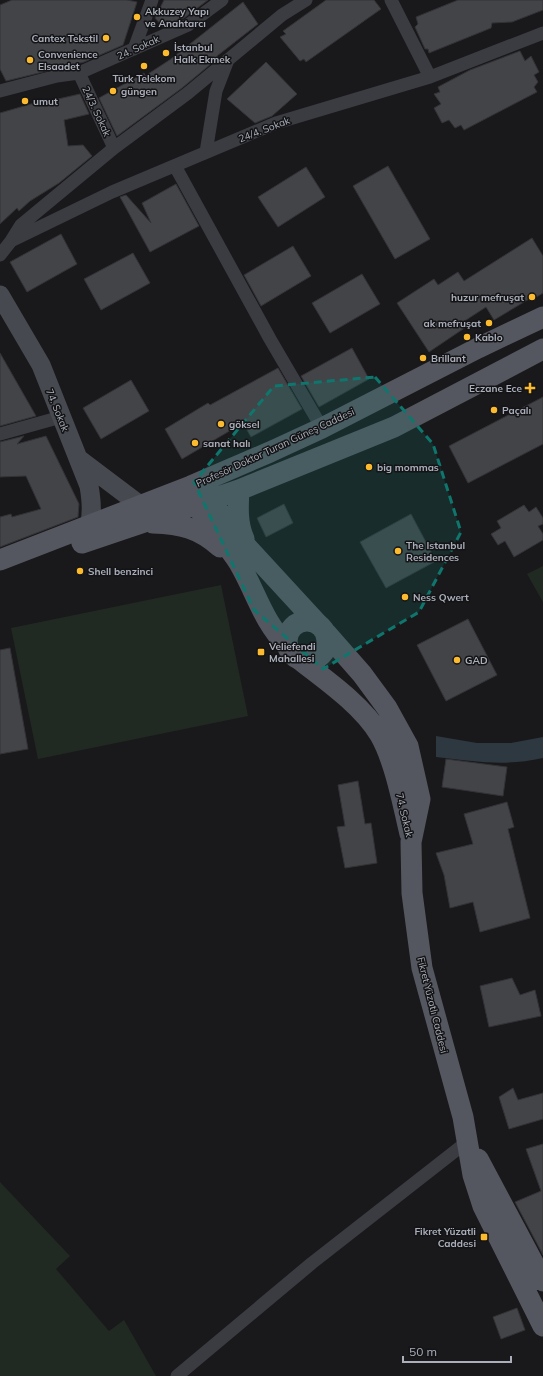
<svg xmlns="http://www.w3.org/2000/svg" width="543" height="1376" font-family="Mulish,sans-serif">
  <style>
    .green { fill: #202a22 }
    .water { fill: #2e3840 }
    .building { fill: #434448; stroke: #333337 }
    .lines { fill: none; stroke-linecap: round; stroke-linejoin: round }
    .street { stroke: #3b3c42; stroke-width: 13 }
    .secondary { stroke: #474950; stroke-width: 19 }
    .primary { stroke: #555760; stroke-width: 21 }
    .marked { fill: #0f766e; fill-opacity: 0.2; stroke: #0f766e; stroke-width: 3; stroke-dasharray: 8 5; stroke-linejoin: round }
    .poi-dot { fill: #fcbb2f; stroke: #141416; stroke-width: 1.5 }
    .labels { text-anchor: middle; stroke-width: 3; stroke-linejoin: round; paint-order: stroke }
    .poi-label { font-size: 10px; font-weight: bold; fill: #aaafbb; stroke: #141416; text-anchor: start }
    .street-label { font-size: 10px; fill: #aaafbb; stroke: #141416 }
  </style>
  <rect width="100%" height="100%" fill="#19191b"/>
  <path class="green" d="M 543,566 L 543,602 L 527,574 Z
    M 221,585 L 248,716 L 38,759 L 11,628 Z
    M 0,1182 L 70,1256 L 56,1269 L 109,1331 L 124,1320 L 156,1376 L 0,1376 Z"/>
  <path class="water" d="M 436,736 L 477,743 L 511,743 L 543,737 L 543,758 C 504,767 474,761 436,757 Z"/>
  <path class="building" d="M 12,0 L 127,0 L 137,2 L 123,45 L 84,62 L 6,81 L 0,69 L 0,5 Z
    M 164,0 L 208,0 L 184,18 L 163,27 L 155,18 Z
    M 326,0 L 374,0 L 381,9 L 306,62 L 304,59 L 300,61 L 280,37 L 286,34 L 283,31 Z
    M 458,0 L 543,0 L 543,10 L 512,22 L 492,23 L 491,28 L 429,53 L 428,49 L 425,49 L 415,27 L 418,24 L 416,17 Z
    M 243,2 L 258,24 L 217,56 L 218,58 L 182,88 L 117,136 L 99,98 L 144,73 L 145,76 L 171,59 Z
    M 520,51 L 525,61 L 531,56 L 539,72 L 534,75 L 538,82 L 534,87 L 537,92 L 464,130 L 461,125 L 455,128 L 449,120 L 442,123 L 434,108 L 441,104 L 434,94 L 440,92 L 438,87 L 470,70 Z
    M 266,62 L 297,94 L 272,116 L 255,123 L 227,99 Z
    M 80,94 L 89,114 L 64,120 L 68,146 L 83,145 L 92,156 L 59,183 L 30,201 L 19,211 L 17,208 L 0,224 L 0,113 L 45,100 L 45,102 Z
    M 388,166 L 430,239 L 395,259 L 353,186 Z
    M 306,167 L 325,197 L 278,227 L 258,197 Z
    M 176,184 L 199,226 L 150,252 L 120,197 L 126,195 L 151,223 L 142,203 Z
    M 61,234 L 77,264 L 27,292 L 10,262 Z
    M 532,238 L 543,256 L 543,293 L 530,301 L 529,299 L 494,320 L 486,307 L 463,322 L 466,327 L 429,352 L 397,303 L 434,279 L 438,285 L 458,272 L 464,281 Z
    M 293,246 L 311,276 L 261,306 L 244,275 Z
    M 133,253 L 150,283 L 101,310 L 84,279 Z
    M 362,274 L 380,304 L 330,333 L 312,303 Z
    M 352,348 L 369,379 L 319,407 L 301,376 Z
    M 0,353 L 36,416 L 0,426 Z
    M 278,368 L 302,409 L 251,437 L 243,423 L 182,459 L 165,429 L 208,403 L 210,405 Z
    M 131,380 L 149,411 L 101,439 L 83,408 Z
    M 543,397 L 543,444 L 468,483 L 449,446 Z
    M 24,436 L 17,444 L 46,436 L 79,504 L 78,517 L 0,547 L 0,517 L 11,514 L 12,517 L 41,509 L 26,476 L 0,477 L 0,442 Z
    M 284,504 L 293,523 L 266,537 L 257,518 Z
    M 524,505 L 529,512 L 536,507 L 543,518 L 543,524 L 538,526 L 543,534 L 543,540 L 514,557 L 505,541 L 498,545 L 491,534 L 501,528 L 497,521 Z
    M 411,514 L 436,561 L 386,588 L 360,542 Z
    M 468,619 L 497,675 L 446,701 L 417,645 Z
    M 10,648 L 28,749 L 0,754 L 0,650 Z
    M 446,759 L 507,767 L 503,796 L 442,787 Z
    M 358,781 L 365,824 L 371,823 L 377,863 L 345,868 L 337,827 L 345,826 L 338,785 Z
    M 507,802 L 514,827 L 508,829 L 530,918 L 480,932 L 473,902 L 450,908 L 444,875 L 436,853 L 473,844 L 464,814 Z
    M 512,978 L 520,995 L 535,990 L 541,1016 L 489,1027 L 480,986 Z
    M 513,1088 L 518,1100 L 543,1093 L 543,1119 L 509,1129 L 499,1097 Z
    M 543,1144 L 543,1255 L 515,1202 L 541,1191 L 526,1149 Z
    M 517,1308 L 525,1330 L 501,1339 L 493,1317 Z"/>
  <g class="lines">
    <path class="street" d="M 391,0 L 430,77
      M 134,49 L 152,0
      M 79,73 L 114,148
      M 0,91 L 57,76 L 79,73 L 188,25 L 222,0
      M 206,152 L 216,91 L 228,60
      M 175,166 L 270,339 L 322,428
      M 11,241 L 21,225 L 114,148 L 188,93 L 282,15 L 306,0
      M 0,255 L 11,241 L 112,192 L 276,123 L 430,77 L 543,33
      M 0,434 L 61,417
      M 177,1376 L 312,1263 L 468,1141"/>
    <path class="secondary" d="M 0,295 L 41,365 L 89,486 C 92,503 94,524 83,537
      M 79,459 L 140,505"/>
    <path class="primary" d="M 239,490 C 238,507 237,523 244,539
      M 193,492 C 199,520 225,539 239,563 C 257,594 262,620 288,647
      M 199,493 L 222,515 L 247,547 L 317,623
      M 153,523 C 181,524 199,528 220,547
      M 82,543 L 239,490 L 394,427 L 543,349
      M 0,560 L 191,486 L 270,452 L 322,428 L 478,348 L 543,317
      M287 641a20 20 0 1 1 40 0a20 20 0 1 1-40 0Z
      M 326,633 L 362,674 L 387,708 L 408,746 L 420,799 L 411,842 L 412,893 L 422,968 L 463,1117 L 473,1175 L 483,1206 L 543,1326
      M 300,660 C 326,680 363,706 380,735 C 395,761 403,805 410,834
      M 478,1159 L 543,1281"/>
  </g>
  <path class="marked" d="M 375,377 L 433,444 L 461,532 L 419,612 L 323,669 L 254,610 L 194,482 L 274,386 Z"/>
  <g class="poi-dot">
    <circle cx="137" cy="17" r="4"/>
    <circle cx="106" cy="38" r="4"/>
    <circle cx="166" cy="53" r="4"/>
    <circle cx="30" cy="60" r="4"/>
    <circle cx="144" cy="66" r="4"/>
    <circle cx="113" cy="91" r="4"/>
    <circle cx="25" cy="101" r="4"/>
    <circle cx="532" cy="297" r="4"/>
    <circle cx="489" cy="323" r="4"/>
    <circle cx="467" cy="337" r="4"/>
    <circle cx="423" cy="358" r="4"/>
    <path d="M528 382h4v4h4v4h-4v4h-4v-4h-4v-4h4z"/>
    <circle cx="494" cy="410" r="4"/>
    <circle cx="221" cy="424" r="4"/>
    <circle cx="195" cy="443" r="4"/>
    <circle cx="369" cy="467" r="4"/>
    <circle cx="398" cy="551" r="4"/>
    <circle cx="80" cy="571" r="4"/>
    <circle cx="405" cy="597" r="4"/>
    <rect x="257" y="648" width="8" height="8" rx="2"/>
    <circle cx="457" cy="660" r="4"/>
    <rect x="480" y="1233" width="8" height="8" rx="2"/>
  </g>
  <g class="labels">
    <g class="poi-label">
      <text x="145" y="15">Akkuzey Yapı<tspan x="145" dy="12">ve Anahtarcı</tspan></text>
      <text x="98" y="42" text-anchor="end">Cantex Tekstil</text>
      <text x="174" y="51">İstanbul<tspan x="174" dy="12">Halk Ekmek</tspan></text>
      <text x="38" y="58">Convenience<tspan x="38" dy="12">Elsaadet</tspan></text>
      <text x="144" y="82" text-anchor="middle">Türk Telekom</text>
      <text x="121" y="95">güngen</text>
      <text x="33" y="105">umut</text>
      <text x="524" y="301" text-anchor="end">huzur mefruşat</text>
      <text x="481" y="327" text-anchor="end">ak mefruşat</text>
      <text x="475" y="341">Kablo</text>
      <text x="431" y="362">Brillant</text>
      <text x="522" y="392" text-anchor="end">Eczane Ece</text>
      <text x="502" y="414">Paçalı</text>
      <text x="229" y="428">göksel</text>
      <text x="203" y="447">sanat halı</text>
      <text x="377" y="471">big mommas</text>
      <text x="406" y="549">The Istanbul<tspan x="406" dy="12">Residences</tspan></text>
      <text x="88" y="575">Shell benzinci</text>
      <text x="413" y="601">Ness Qwert</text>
      <text x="269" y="650">Veliefendi<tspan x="269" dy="12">Mahallesi</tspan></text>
      <text x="465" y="664">GAD</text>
      <text x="476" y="1235" text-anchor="end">Fikret Yüzatli<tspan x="476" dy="12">Caddesi</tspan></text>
    </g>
    <g class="street-label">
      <text transform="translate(138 47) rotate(-24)" y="4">24. Sokak</text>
      <text transform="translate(97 111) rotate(65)" y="4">24/3. Sokak</text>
      <text transform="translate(264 129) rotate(-21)" y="4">24/4. Sokak</text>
      <text transform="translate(58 410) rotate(68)" y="4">74. Sokak</text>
      <text transform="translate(275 447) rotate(-25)" y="4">Profesör Doktor Turan Güneş Caddesi</text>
      <text transform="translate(405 815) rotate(77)" y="4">74. Sokak</text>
      <text transform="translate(433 1005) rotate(76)" y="4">Fikret Yüzatlı Caddesi</text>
    </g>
  </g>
  <path d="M403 1356v6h108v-6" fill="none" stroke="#aaafbb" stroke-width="2"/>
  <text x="409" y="1356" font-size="12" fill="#aaafbb" stroke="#141416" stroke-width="3" paint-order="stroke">50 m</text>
</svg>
